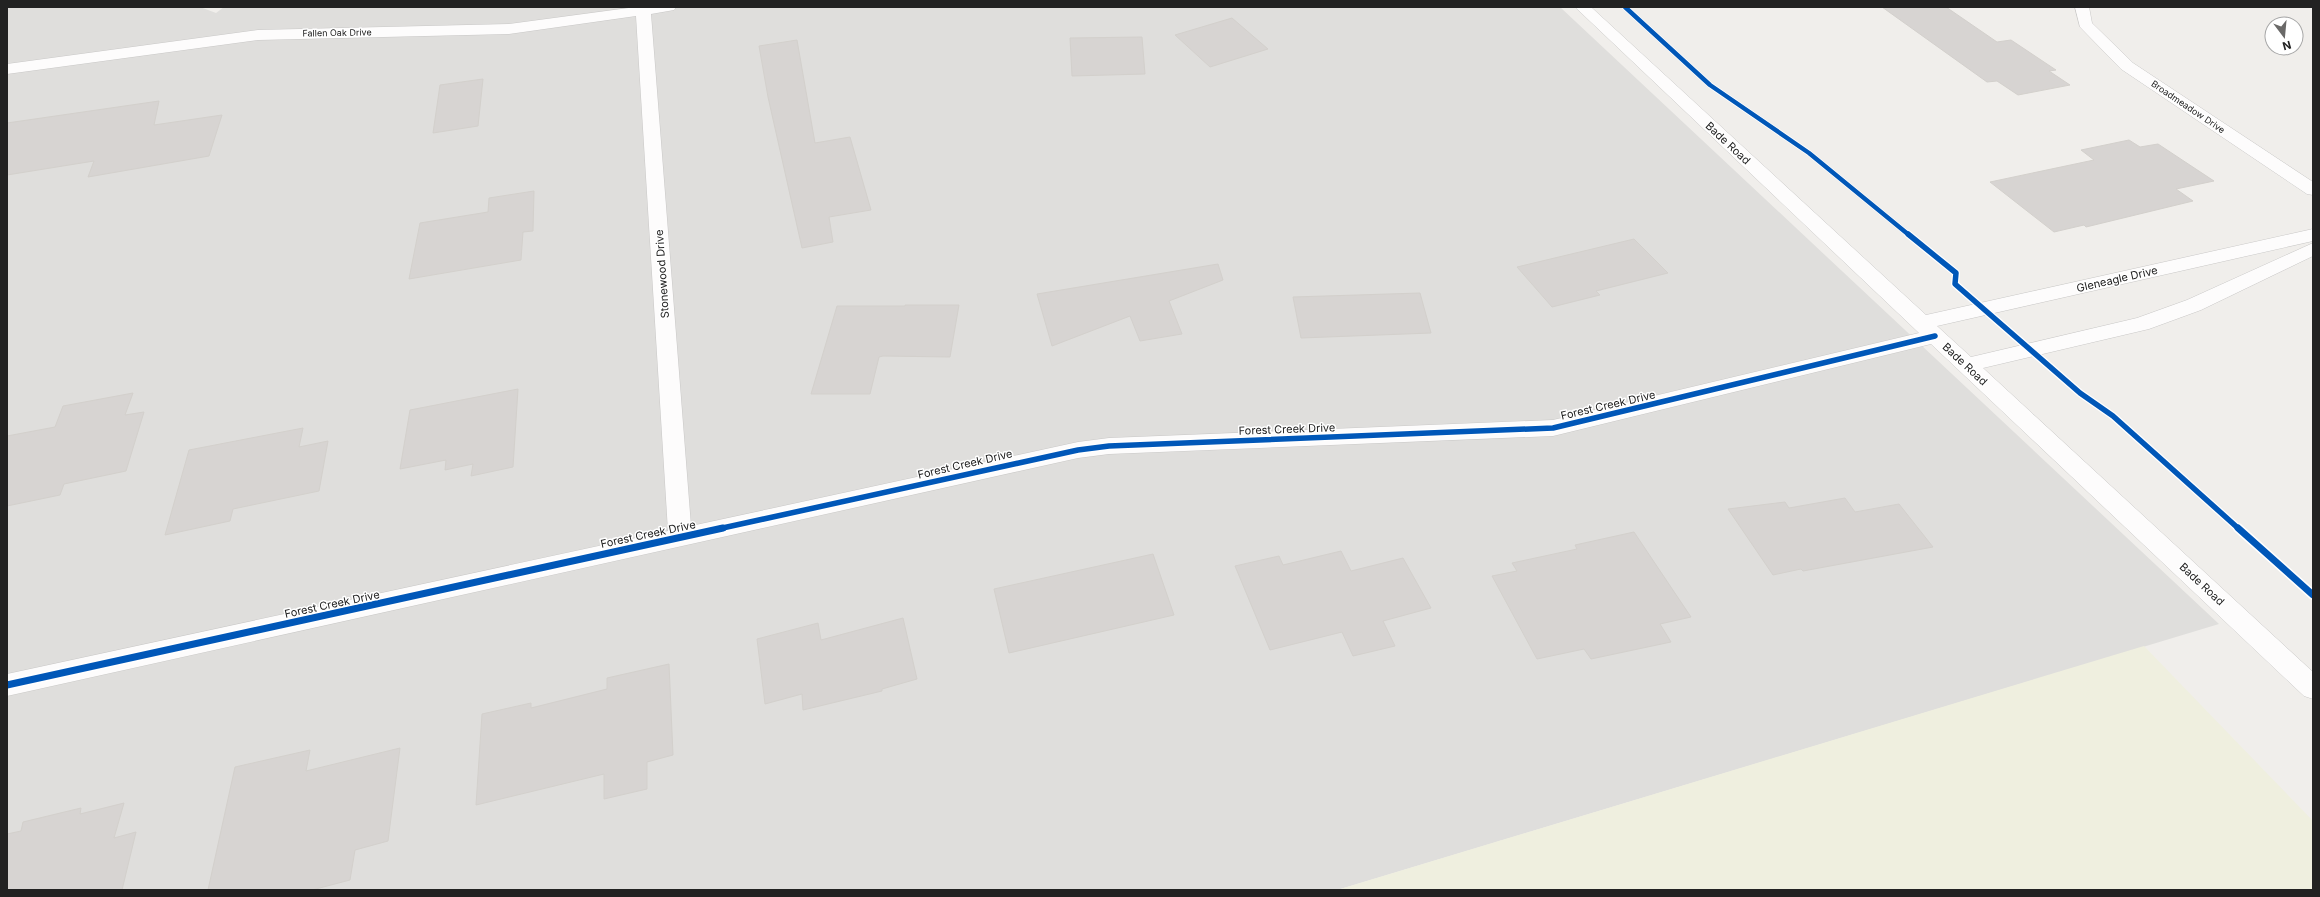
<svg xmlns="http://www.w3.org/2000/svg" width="2320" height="897" font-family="Inter,sans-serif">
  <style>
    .residential { fill: #dfdedc }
    .farmland { fill: #efefdf }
    .building { fill: #d7d4d2; stroke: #d3d0cc }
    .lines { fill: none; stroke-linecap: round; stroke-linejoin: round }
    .street-casing { stroke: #c9c8c7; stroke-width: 1 }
    .street { fill: #fdfcfc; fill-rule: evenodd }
    .cycleway-far2-casing { stroke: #fff; stroke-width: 6 }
    .cycleway-far1-casing { stroke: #fff; stroke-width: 8 }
    .cycleway-casing { stroke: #fff; stroke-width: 10 }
    .cycleway-far2 { stroke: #0057b8; stroke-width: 4.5 }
    .cycleway-far1 { stroke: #0057b8; stroke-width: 5.5 }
    .cycleway { stroke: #0057b8; stroke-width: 7 }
    .labels { text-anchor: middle; stroke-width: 3; stroke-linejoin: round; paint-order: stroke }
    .far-street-label { font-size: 9px; fill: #222; stroke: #fff }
    .street-label { font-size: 11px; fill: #222; stroke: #fff }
  </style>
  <rect width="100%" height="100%" fill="#f0eeeb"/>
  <path class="residential" d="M 7,7 L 200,7 L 216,13 L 224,7 L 1560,7 L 2219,624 L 1337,890 L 7,890 Z"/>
  <path class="farmland" d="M 2144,646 L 2313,821 L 2313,890 L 1337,890 Z"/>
  <path class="building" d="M 1882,7 L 1946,7 L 1997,42 L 2011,40 L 2056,70 L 2049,71 L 2070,85 L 2018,95 L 1997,81 L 1987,82 Z
    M 1232,18 L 1268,49 L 1210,67 L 1175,35 Z
    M 1142,37 L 1145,74 L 1072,76 L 1070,38 Z
    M 797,40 L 815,143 L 850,137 L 871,210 L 829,217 L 833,242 L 802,248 L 768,97 L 759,46 Z
    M 483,79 L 478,126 L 433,133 L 440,85 Z
    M 159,101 L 154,125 L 222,115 L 209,156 L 88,177 L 94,161 L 7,175 L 7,123 Z
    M 2129,140 L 2140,147 L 2158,144 L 2214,181 L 2176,189 L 2193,201 L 2086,227 L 2084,225 L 2054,232 L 1990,182 L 2094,160 L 2081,150 Z
    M 534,191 L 533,231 L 523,232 L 521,260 L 409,279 L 420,223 L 488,212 L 489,198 Z
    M 1634,239 L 1668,273 L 1596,291 L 1600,295 L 1552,307 L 1517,267 Z
    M 1218,264 L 1223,280 L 1169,301 L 1182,334 L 1140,341 L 1130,316 L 1052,346 L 1037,294 Z
    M 1420,293 L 1431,333 L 1301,338 L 1293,297 Z
    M 905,305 L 959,305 L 950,357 L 883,356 L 879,357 L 870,394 L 811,394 L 837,306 L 905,306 Z
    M 518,389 L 513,467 L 471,476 L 473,464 L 445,470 L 446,460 L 400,469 L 410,410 Z
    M 133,393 L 125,415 L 144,412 L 126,471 L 64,484 L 60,495 L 7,506 L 7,436 L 55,427 L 63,406 Z
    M 303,428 L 299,447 L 328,441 L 319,491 L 233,509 L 230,521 L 165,535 L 189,450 Z
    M 1845,498 L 1855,512 L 1899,504 L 1933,547 L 1803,571 L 1801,569 L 1773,575 L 1728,509 L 1785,502 L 1789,508 Z
    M 1634,532 L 1691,617 L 1660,624 L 1671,642 L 1591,659 L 1584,649 L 1537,659 L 1492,576 L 1517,571 L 1512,563 L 1577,549 L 1575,545 Z
    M 1341,551 L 1351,571 L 1403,558 L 1431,608 L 1383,621 L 1395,646 L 1353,656 L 1342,632 L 1270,650 L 1235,566 L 1279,556 L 1283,565 Z
    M 1153,554 L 1174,615 L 1009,653 L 994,589 Z
    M 903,618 L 917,679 L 882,689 L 882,691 L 803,710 L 802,694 L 765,704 L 757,639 L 818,623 L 821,640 Z
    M 669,664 L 673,755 L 647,762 L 647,789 L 604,799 L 604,774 L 476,805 L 482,714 L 531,703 L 531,708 L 607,689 L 607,678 Z
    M 400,748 L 388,841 L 355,850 L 350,880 L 312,890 L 208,890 L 235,767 L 310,750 L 306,771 Z
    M 124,803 L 114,838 L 136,832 L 122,890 L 7,890 L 7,834 L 21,831 L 23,822 L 81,808 L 80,814 Z"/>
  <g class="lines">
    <defs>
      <path id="street" d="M 636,7 L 676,7 L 674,10 L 651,14 L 691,526 L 1078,442 L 1109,438 L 1553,420 L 1919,333 L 1575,7 L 1591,7 L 1926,315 L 2313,229 L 2313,241 L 1937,326 L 1971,357 L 2137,318 L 2187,300 L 2313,243 L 2313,256 L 2201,310 L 2149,329 L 1983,368 L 2313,672 L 2313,699 L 2304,696 L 1931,344 L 1553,436 L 1109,454 L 1078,458 L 7,696 L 7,674 L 668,531 L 636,16 L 509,34 L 258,40 L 7,74 L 7,64 L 258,30 L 509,24 Z
        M 2075,7 L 2089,7 L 2092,23 L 2133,63 L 2313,182 L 2313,195 L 2307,194 L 2121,69 L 2080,27 Z"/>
    </defs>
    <use href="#street" class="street-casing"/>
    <use href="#street" class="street"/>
    <defs>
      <path id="cycleway-far2" d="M 1625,7 L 1710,85 L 1809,153 L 1909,235"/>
      <path id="cycleway-far1" d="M 1908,234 L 1956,273 L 1955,284 L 2080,393 L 2113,416 L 2239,529
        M 718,529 L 1078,450 L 1109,446 L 1553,428 L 1935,336"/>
      <path id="cycleway" d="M 2238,528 L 2313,595
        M 7,685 L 723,528"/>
    </defs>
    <use href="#cycleway-far2" class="cycleway-far2-casing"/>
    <use href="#cycleway-far1" class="cycleway-far1-casing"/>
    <use href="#cycleway" class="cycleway-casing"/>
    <use href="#cycleway-far2" class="cycleway-far2"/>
    <use href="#cycleway-far1" class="cycleway-far1"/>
    <use href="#cycleway" class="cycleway"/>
  </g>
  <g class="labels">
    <g class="far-street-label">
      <text transform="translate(337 33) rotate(-1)" y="3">Fallen Oak Drive</text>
      <text transform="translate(2188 107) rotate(34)" y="3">Broadmeadow Drive</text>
    </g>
    <g class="street-label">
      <text transform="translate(1728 143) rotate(43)" y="4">Bade Road</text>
      <text transform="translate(662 274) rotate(-94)" y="4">Stonewood Drive</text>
      <text transform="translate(2117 279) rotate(-13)" y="4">Gleneagle Drive</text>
      <text transform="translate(1965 364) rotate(43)" y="4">Bade Road</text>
      <text transform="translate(1608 405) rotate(-13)" y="4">Forest Creek Drive</text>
      <text transform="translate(1287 429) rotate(-2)" y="4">Forest Creek Drive</text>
      <text transform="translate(965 464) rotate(-13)" y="4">Forest Creek Drive</text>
      <text transform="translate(648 534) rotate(-12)" y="4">Forest Creek Drive</text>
      <text transform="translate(2202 584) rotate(43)" y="4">Bade Road</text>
      <text transform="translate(332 604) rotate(-12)" y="4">Forest Creek Drive</text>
    </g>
  </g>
  <rect width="2320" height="897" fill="none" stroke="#222222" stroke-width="16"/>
  <g transform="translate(2284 36) rotate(164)"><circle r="19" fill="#ffffff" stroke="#a7a7a7"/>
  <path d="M0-3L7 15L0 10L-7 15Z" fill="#6a6968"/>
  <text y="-6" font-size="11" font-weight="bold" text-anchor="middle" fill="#222222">N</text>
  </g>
</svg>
